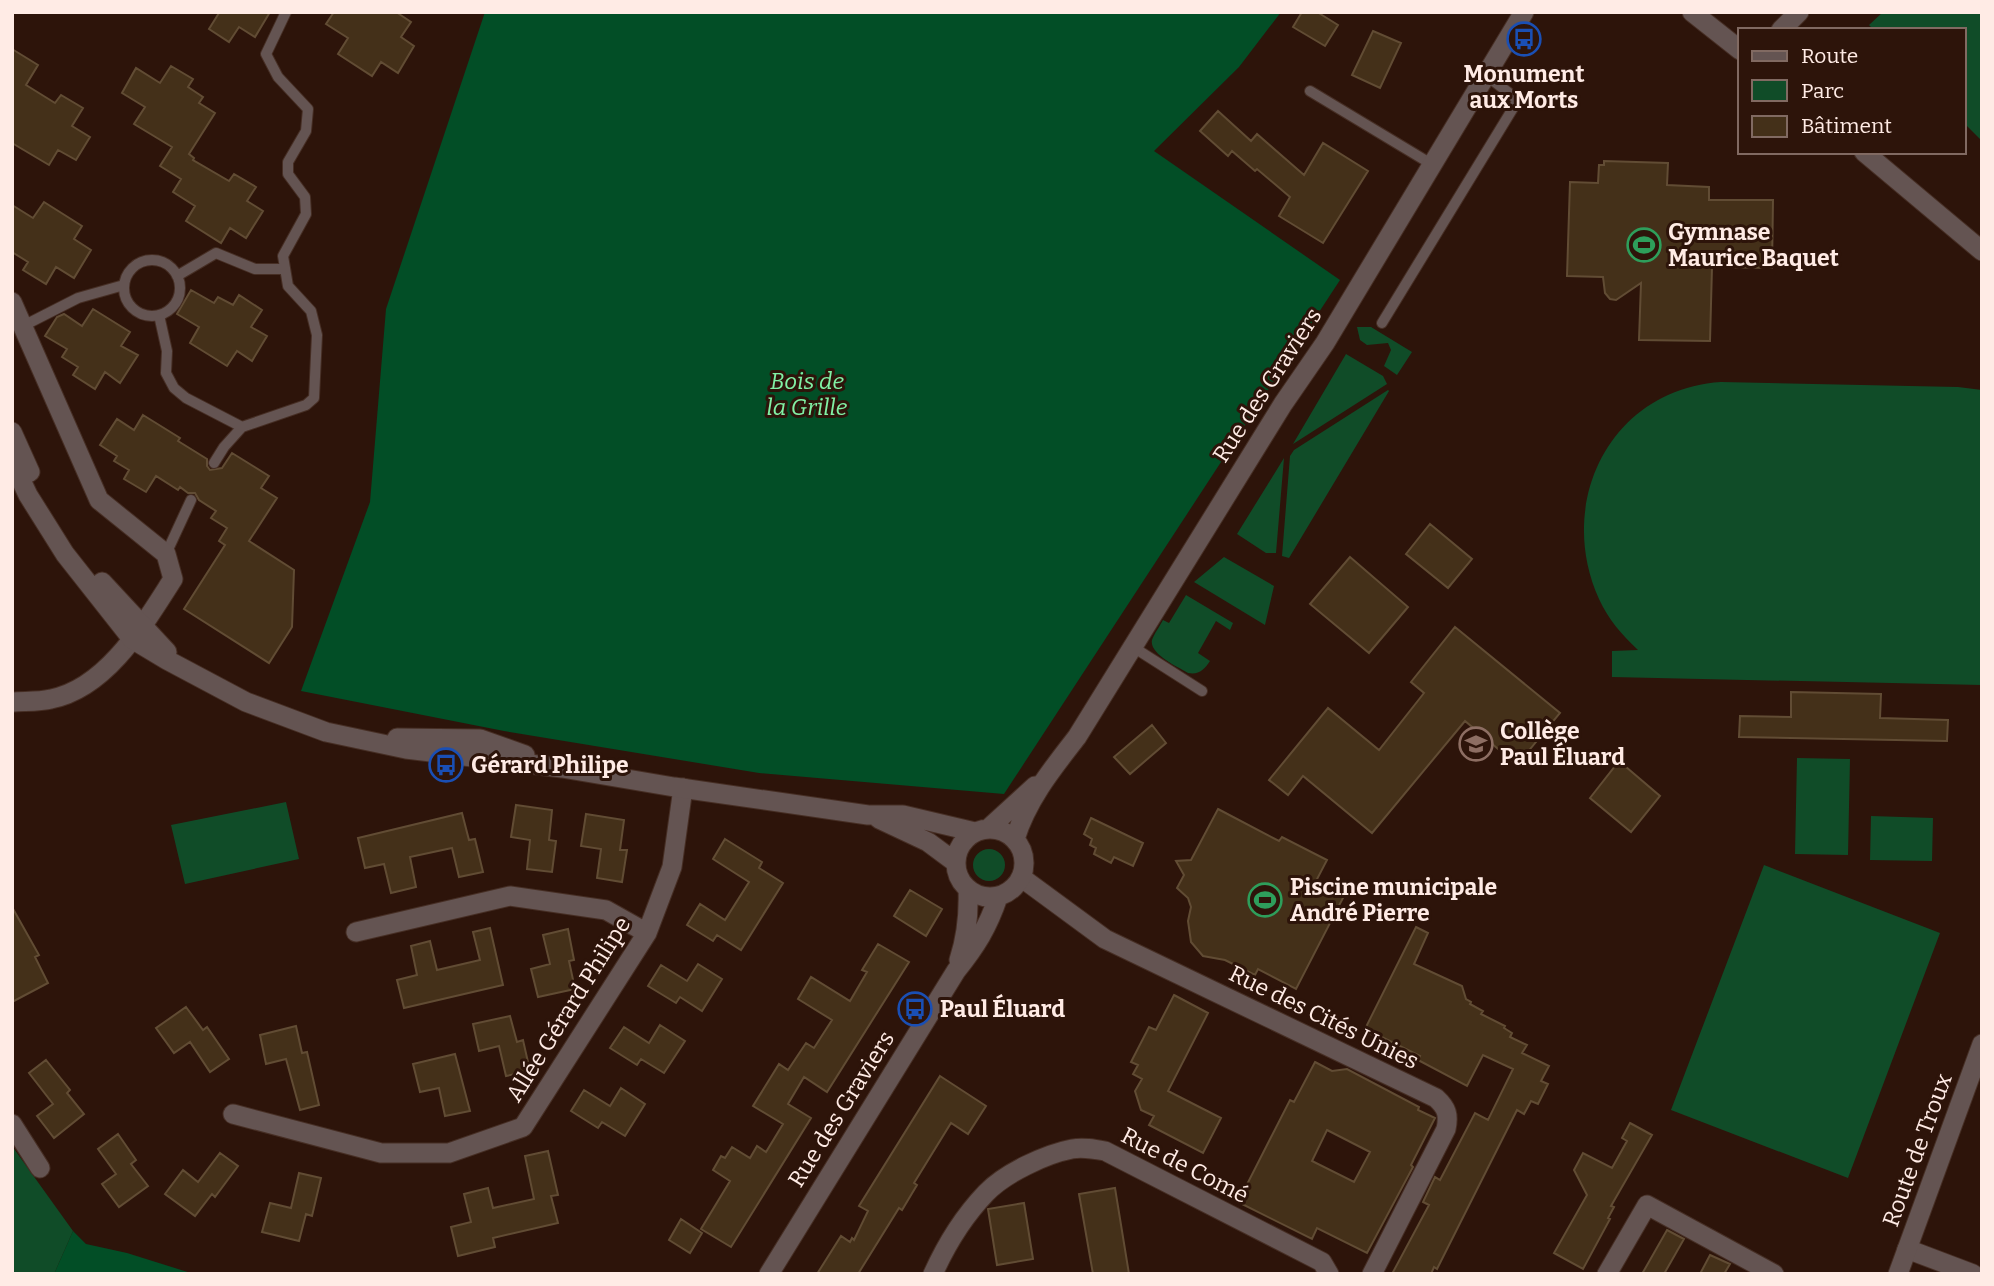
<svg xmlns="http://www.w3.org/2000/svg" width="1994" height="1286" font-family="Bitter,serif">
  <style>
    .green { fill: #104c28 }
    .forest { fill: #024e26 }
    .building { fill: #443019; stroke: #614c34; stroke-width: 2; fill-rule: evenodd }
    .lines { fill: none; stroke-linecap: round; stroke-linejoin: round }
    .service-casing { stroke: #462e24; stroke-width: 12 }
    .minor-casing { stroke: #462e24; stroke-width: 21 }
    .tertiary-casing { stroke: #462e24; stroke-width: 21 }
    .service { stroke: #645452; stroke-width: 10 }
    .minor { stroke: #645452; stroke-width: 19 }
    .tertiary { stroke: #645452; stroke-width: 19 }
    .labels { text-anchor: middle; stroke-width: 6; stroke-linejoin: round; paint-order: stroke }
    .poi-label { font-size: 23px; font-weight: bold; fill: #ffebe5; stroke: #2d140a; text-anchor: start }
    .park-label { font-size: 23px; font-style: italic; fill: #81f1a5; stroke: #2d140a }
    .street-label { font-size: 23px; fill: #ffebe5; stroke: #2d140a }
  </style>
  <rect width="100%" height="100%" fill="#2d140a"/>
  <path class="green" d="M 1883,12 L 1982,12 L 1982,141 L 1964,123 L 1964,30 L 1874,30 L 1869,25 Z
    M 1357,327 L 1371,327 L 1412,352 L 1397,375 L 1384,366 L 1391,350 L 1388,343 L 1367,345 L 1360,340 Z
    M 1346,354 L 1383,376 L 1387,384 L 1293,444 Z
    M 1721,382 L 1958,387 L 1982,390 L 1982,685 L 1612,677 L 1612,651 L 1638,650 C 1622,635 1608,619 1599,599 C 1555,502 1611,389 1721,382 Z
    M 1388,390 L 1389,391 L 1289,558 L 1282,556 L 1290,456 L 1294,450 Z
    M 1284,458 L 1276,553 L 1266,553 L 1237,534 Z
    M 1224,557 L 1274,586 L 1265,625 L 1194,582 Z
    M 1186,595 L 1233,623 L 1230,630 L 1216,621 L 1198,653 L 1210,661 C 1204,670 1199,675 1188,673 C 1178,667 1149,654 1152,640 C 1154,634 1160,626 1163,620 L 1169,623 Z
    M 1797,758 L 1850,759 L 1848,855 L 1795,854 Z
    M 286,802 L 299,859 L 185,884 L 171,825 Z
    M 1871,816 L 1933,818 L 1932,861 L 1870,860 Z
    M973 865a16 16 0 1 1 32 0a16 16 0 1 1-32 0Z
    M 1764,865 L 1940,933 L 1848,1178 L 1671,1110 Z
    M 12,1146 L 73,1231 L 54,1274 L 12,1274 Z"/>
  <path class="forest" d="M 485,12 L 1281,12 L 1239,67 L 1154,151 L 1340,280 L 1004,794 L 759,773 L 504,731 L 301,691 L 370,502 L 386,309 Z
    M 73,1231 L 86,1244 L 127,1253 L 194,1274 L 54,1274 Z"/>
  <path class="building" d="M 217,12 L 270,12 L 255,37 L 239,27 L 229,42 L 209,29 L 219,13 Z
    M 334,12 L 396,12 L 411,22 L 401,37 L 414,46 L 398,73 L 381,62 L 372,76 L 338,54 L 348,38 L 326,24 Z
    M 1302,12 L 1317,12 L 1338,25 L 1325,46 L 1293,27 Z
    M 1373,31 L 1401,43 L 1380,88 L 1352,75 Z
    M 12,49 L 38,65 L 26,85 L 55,103 L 61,95 L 83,108 L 72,126 L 90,137 L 76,160 L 58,150 L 49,165 L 12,143 Z
    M 171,66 L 193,79 L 188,87 L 203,97 L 199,103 L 215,113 L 189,154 L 194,158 L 193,160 L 229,181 L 234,174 L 256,187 L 247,201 L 263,211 L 246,238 L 230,228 L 221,243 L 186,221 L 195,206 L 173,192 L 181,179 L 160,166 L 172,147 L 134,124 L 145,107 L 122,93 L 136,68 L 160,83 Z
    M 1218,111 L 1251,141 L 1257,134 L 1304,175 L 1323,143 L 1368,171 L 1323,243 L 1279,216 L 1290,197 L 1257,169 L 1255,171 L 1232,151 L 1228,156 L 1200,131 Z
    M 1604,161 L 1668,163 L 1667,185 L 1709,187 L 1709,200 L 1773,200 L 1772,268 L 1712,267 L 1710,341 L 1639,340 L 1641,283 L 1616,300 L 1610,299 L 1605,293 L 1603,277 L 1567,276 L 1570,182 L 1598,183 L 1599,165 L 1604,165 Z
    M 44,202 L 82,226 L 74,239 L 91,250 L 74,278 L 56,267 L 46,284 L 23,270 L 28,262 L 12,252 L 12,205 L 33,218 Z
    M 191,290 L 214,303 L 218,297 L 233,305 L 239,295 L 262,310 L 251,327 L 267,336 L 252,361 L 237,351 L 227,366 L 190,343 L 199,327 L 177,314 Z
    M 93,309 L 130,332 L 121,346 L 138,355 L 120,383 L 105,372 L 95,389 L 73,375 L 78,367 L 62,357 L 67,349 L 45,336 L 57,317 L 64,314 L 82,326 Z
    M 143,415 L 180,438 L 178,441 L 207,459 L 207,466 L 210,470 L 222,468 L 232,453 L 269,476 L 261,488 L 277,498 L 249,541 L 294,570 L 292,627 L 269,663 L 184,609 L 225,545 L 219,541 L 227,528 L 211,518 L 216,511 L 199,500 L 195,493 L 188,493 L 180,487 L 178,490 L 156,476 L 146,492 L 124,479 L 129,470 L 114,461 L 117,456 L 100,445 L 117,419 L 134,430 Z
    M 1430,524 L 1472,559 L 1448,588 L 1406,554 Z
    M 1350,557 L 1408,607 L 1369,653 L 1310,604 Z
    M 1455,627 L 1560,713 L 1517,765 L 1465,721 L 1372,833 L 1303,776 L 1288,795 L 1269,780 L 1328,708 L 1379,750 L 1424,693 L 1411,682 Z
    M 1791,692 L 1881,694 L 1880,718 L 1948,720 L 1947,741 L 1739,737 L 1740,716 L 1791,717 Z
    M 1152,725 L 1166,743 L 1130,774 L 1114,757 Z
    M 1619,761 L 1660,796 L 1631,832 L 1590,798 Z
    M 516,805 L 552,810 L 549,840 L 556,841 L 552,872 L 527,869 L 530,840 L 511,837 Z
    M 1218,809 L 1279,841 L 1282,837 L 1327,860 L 1316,881 L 1344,896 L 1296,989 L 1258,969 L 1255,975 L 1225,960 L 1203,956 L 1191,942 L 1188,921 L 1191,907 L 1188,898 L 1177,888 L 1184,875 L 1176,861 L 1191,860 Z
    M 462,813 L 469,840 L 475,839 L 483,872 L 459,877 L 452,848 L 410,857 L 416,887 L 391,893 L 384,864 L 365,868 L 358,838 Z
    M 586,814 L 624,820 L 620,850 L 627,850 L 622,882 L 597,878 L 601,849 L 581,846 Z
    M 1091,818 L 1143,843 L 1133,866 L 1114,857 L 1111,863 L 1094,854 L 1096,848 L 1090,845 L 1092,839 L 1084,834 Z
    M 725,839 L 762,862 L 759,868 L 783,883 L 741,950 L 717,935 L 713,941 L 687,925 L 700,904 L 725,920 L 749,882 L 713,859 Z
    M 910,890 L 942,909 L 926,936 L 894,916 Z
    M 12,907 L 39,955 L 35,957 L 48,983 L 12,1002 Z
    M 1416,927 L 1428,933 L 1414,964 L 1462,986 L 1466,999 L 1471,1002 L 1470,1004 L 1483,1011 L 1481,1014 L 1505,1026 L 1504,1028 L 1512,1033 L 1510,1037 L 1527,1045 L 1522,1053 L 1549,1066 L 1541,1081 L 1548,1084 L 1538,1104 L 1531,1101 L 1524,1114 L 1517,1110 L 1437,1269 L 1434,1267 L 1431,1274 L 1392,1274 L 1429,1205 L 1423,1202 L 1435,1177 L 1440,1180 L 1475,1113 L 1488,1120 L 1513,1069 L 1483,1055 L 1467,1086 L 1418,1060 L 1420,1056 L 1380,1036 L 1379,1038 L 1364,1031 Z
    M 490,928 L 503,985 L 404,1008 L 397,980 L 417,975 L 411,946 L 430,941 L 437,970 L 480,960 L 473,932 Z
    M 568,929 L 574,960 L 569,961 L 575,989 L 538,997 L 531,969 L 550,964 L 543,935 Z
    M 878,944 L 909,962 L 827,1092 L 804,1077 L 788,1104 L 811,1118 L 731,1247 L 701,1229 L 730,1181 L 713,1170 L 721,1156 L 725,1158 L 732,1147 L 750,1158 L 757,1146 L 766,1152 L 783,1124 L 753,1106 L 779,1064 L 788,1070 L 806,1043 L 814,1048 L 832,1020 L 798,999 L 811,977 L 850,1001 L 867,972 L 862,970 Z
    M 698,964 L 722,979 L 702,1011 L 680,997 L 676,1003 L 648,986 L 661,965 L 687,981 Z
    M 1174,995 L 1208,1013 L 1168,1091 L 1221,1118 L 1203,1153 L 1149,1125 L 1154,1116 L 1141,1110 L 1135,1091 L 1142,1079 L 1133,1074 L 1138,1065 L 1131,1062 L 1149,1027 L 1156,1030 Z
    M 186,1007 L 203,1030 L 207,1027 L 229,1059 L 210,1072 L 190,1042 L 174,1053 L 156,1028 Z
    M 510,1016 L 517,1042 L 523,1040 L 530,1071 L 506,1076 L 499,1046 L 479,1051 L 473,1024 Z
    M 660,1025 L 685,1041 L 664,1073 L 641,1059 L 637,1065 L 610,1048 L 624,1027 L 649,1043 Z
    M 296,1026 L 302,1053 L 307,1052 L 319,1105 L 300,1110 L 286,1059 L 266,1064 L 260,1035 Z
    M 455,1054 L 470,1111 L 445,1116 L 439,1088 L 420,1092 L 413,1064 Z
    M 46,1060 L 70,1090 L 67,1093 L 84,1114 L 54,1138 L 37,1116 L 53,1104 L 29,1073 Z
    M 1315,1062 L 1332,1071 L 1347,1069 L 1419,1107 L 1418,1110 L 1435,1118 L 1411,1165 L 1413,1167 L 1367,1253 L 1317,1228 L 1312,1239 L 1238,1202 L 1290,1100 L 1294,1102 ZM 1327,1130 L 1370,1152 L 1354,1182 L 1312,1161 Z
    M 940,1076 L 986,1106 L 968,1134 L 951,1123 L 914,1183 L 917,1185 L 902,1210 L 899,1208 L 858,1274 L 817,1274 L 841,1236 L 850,1242 L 852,1238 L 854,1240 L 868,1211 L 859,1206 Z
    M 621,1088 L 645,1104 L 625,1136 L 602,1122 L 598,1128 L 571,1111 L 584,1090 L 610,1106 Z
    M 1630,1123 L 1652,1135 L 1611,1206 L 1614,1207 L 1608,1218 L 1610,1219 L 1583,1269 L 1554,1253 L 1587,1195 L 1574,1170 L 1583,1153 L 1612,1168 L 1627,1141 L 1622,1138 Z
    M 118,1134 L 136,1160 L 131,1164 L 148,1186 L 119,1207 L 102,1184 L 116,1174 L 98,1149 Z
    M 548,1151 L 558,1195 L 551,1196 L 558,1223 L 493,1238 L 495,1247 L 458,1256 L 451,1227 L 471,1222 L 464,1194 L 488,1188 L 493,1208 L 534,1199 L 525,1156 Z
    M 220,1153 L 238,1166 L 215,1197 L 212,1194 L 195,1216 L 165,1194 L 183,1170 L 198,1182 Z
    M 299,1173 L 321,1178 L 312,1216 L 306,1214 L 299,1241 L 262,1232 L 270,1203 L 291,1208 Z
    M 1115,1188 L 1129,1274 L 1093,1274 L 1079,1194 Z
    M 1024,1203 L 1033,1259 L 997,1265 L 988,1209 Z
    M 681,1219 L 702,1233 L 690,1253 L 669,1240 Z
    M 1667,1230 L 1684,1239 L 1664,1274 L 1642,1274 Z
    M 1710,1255 L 1730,1264 L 1724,1274 L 1700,1274 Z"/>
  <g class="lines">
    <defs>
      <path id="service" d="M 1310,91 L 1433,165
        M124 288a28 28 0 1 1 56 0a28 28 0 1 1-56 0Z
        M 177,276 L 216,253 L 255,269 L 285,269
        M 159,315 L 167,351 L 166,373 L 174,388 L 186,398 L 242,427
        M 1382,323 L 1518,100 L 1486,75
        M 23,326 L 78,298 L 124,285
        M 214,463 L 224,447 L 242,427 L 306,405 L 314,398 L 317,335 L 311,311 L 288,286 L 283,256 L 306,214 L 305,197 L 288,174 L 288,162 L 306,131 L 308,109 L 278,77 L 266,54 L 286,12
        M 166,554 L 191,500
        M 1133,647 L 1202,691"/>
      <path id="minor" d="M 1781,30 L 1799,12
        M 12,302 L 99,500 L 166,554 L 173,579 C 144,624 107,688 51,699 C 39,702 25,701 12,702
        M 1022,878 L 1105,939 L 1436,1098 C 1447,1108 1449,1115 1446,1129 L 1372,1274
        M 356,932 L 510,896 L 606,910 L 647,933
        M 233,1114 L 381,1153 L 449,1153 L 523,1127 L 647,933 L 672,867 L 683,788
        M 12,1124 L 40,1168
        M 1907,1249 L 1973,1274
        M 933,1274 C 946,1245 964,1216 986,1193 C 1005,1173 1046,1154 1072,1149 C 1083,1147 1094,1149 1105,1151 L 1322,1262 L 1329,1274
        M 1607,1274 L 1647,1205 L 1774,1274"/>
      <path id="tertiary" d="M 1692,12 L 1740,50
        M 1864,152 L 1982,251
        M 12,432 L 30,472
        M 12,461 L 28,495 L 65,554 L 132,639 L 167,660 L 246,702 L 326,732 L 406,749 L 562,768 L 674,787 L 868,815 L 903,815 L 975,832
        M 102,582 L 167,652
        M 397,738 L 480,739 L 525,755
        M 879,819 L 928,842 L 955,862
        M 989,828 L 1035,786
        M956 863a34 34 0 1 1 68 0a34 34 0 1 1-68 0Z
        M 1015,839 C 1027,800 1052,769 1077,737 L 1283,404 L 1325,343 L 1524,12
        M 959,960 C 967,936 969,915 968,889
        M 769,1274 L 956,971 C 976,946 988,927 998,897
        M 1898,1274 L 1982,1044"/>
    </defs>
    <use href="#service" class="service-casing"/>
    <use href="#minor" class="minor-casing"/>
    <use href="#tertiary" class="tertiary-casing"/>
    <use href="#service" class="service"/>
    <use href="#minor" class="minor"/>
    <use href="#tertiary" class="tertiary"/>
  </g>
  <defs>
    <symbol id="bus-ring" viewBox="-11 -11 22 22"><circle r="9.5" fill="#2d140a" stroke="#1a4fb4" stroke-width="1.5"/><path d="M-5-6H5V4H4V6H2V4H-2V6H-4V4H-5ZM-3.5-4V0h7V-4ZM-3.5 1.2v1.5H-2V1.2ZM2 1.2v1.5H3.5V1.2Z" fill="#1a4fb4"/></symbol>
    <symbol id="stadium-ring" viewBox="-11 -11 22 22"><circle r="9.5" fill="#2d140a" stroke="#2e9e5b" stroke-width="1.5"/><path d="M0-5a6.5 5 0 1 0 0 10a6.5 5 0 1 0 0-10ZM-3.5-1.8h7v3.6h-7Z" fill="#2e9e5b"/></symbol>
    <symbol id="school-ring" viewBox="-11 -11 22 22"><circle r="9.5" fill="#2d140a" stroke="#8d6e63" stroke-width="1.5"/><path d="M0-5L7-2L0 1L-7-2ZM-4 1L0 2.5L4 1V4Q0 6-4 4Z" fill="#8d6e63"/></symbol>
  </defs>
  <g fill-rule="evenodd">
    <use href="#bus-ring" x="1505" y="20" width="38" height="38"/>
    <use href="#stadium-ring" x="1625" y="226" width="38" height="38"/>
    <use href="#school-ring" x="1457" y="725" width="38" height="38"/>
    <use href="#bus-ring" x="427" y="746" width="38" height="38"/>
    <use href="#stadium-ring" x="1246" y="881" width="38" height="38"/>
    <use href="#bus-ring" x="896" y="990" width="38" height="38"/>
  </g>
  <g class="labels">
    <g class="poi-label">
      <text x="1524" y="82" text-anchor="middle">Monument<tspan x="1524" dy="26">aux Morts</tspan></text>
      <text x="1668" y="240">Gymnase<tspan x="1668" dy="26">Maurice Baquet</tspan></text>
      <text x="1500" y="739">Collège<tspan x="1500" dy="26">Paul Éluard</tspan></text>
      <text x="471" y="773">Gérard Philipe</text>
      <text x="1290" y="895">Piscine municipale<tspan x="1290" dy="26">André Pierre</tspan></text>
      <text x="940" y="1017">Paul Éluard</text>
    </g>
    <g class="park-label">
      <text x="807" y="389">Bois de<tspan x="807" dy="26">la Grille</tspan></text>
    </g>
    <g class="street-label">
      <text transform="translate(1267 385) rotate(-57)" y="8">Rue des Graviers</text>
      <text transform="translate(568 1009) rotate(-58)" y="8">Allée Gérard Philipe</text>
      <text transform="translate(1324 1017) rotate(26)" y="8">Rue des Cités Unies</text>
      <text transform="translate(841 1109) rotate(-58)" y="8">Rue des Graviers</text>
      <text transform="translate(1917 1150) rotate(-70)" y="8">Route de Troux</text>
      <text transform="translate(1185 1165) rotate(27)" y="8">Rue de Comé</text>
    </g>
  </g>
  <rect width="1994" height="1286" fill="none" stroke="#ffebe5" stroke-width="28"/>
  <rect x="1738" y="28" width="228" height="126" fill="#2d140a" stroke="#816a62" stroke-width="2"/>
  <rect x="1752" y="51" width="35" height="10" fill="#645452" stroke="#816a62" stroke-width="2"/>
  <text x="1801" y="63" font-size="21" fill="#ffebe5">Route</text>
  <rect x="1752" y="80" width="35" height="21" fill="#104c28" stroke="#816a62" stroke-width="2"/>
  <text x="1801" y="98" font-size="21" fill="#ffebe5">Parc</text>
  <rect x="1752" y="116" width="35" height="21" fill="#443019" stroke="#816a62" stroke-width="2"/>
  <text x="1801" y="133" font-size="21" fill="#ffebe5">Bâtiment</text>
</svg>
